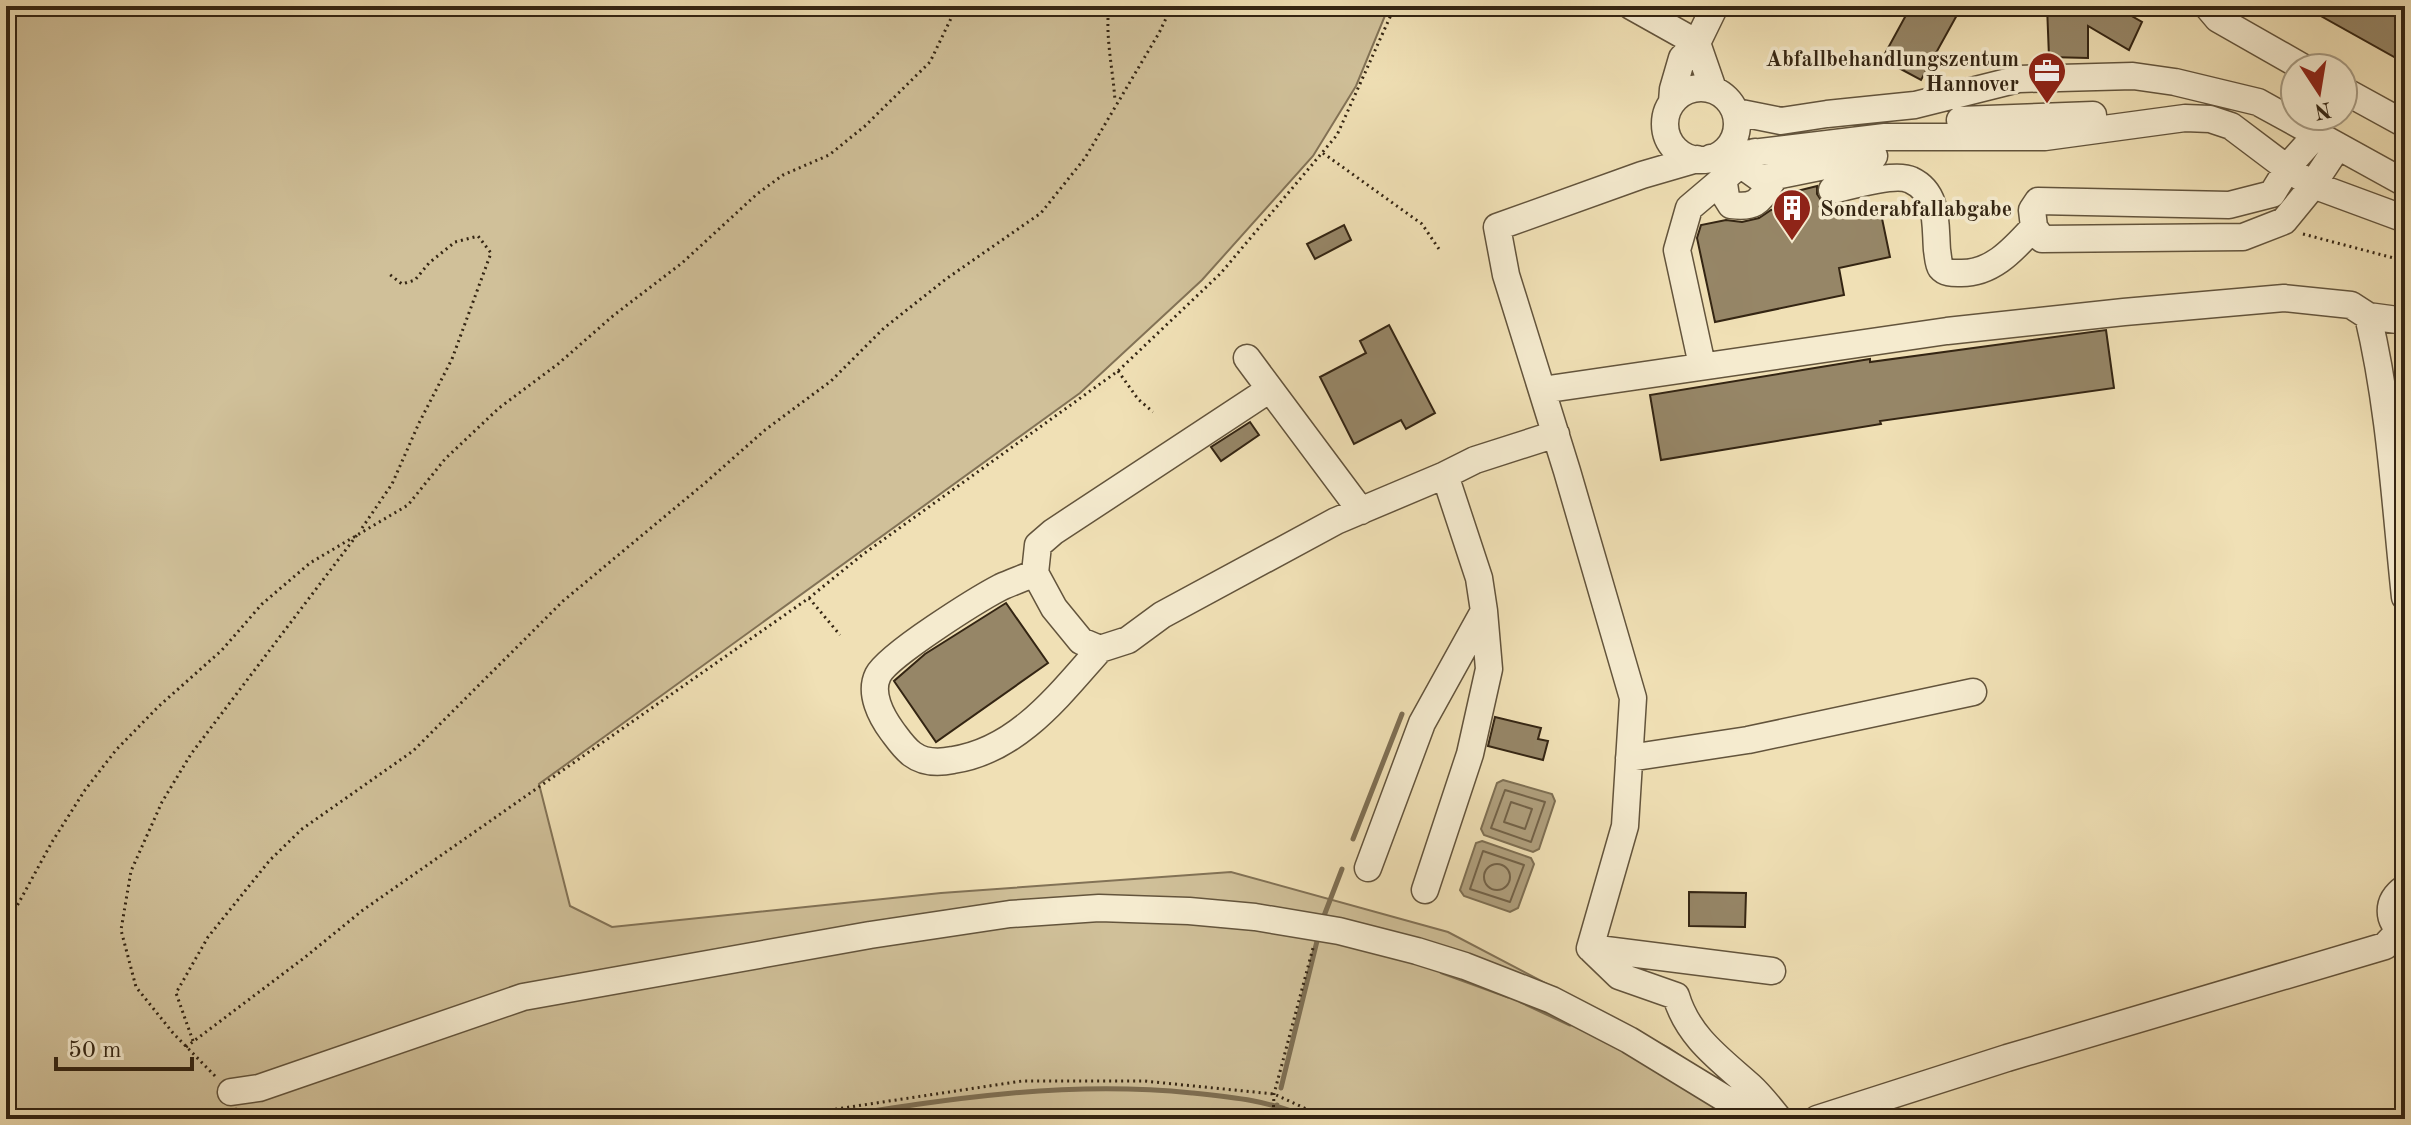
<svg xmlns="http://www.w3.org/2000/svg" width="2411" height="1125" font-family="'Old Standard TT',serif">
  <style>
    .green { fill: #d0c099; stroke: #827256; stroke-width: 2 }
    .water { fill: #b0a07e; stroke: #7e6f53; stroke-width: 2 }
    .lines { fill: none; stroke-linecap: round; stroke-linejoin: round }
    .shore { stroke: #726248; stroke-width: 2 }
    .stream { stroke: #7e6f53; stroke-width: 5 }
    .building { fill: #968667; stroke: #342513; stroke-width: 2 }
    .minor-casing { stroke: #63543c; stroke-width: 29 }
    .path { stroke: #342513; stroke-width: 3; stroke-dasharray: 2 4; stroke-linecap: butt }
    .minor { stroke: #f5ebcf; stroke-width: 26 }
    .labels { text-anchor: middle; stroke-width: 7; stroke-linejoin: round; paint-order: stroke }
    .poi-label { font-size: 22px; font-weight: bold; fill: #342513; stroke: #f5ebcf; text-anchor: end }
  </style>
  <rect width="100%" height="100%" fill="#f0e0b5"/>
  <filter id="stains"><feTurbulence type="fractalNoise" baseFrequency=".0025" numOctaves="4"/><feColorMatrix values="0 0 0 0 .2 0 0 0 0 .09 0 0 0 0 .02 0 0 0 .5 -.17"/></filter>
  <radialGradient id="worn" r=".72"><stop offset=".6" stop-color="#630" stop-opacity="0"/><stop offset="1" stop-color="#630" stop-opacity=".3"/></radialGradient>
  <path class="green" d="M 6,6 L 1389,6 L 1356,86 L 1313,156 L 1202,280 L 1080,393 L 539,784 L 570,906 L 612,927 L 941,893 L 1231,872 L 1448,932 L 1669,1048 L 1772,1119 L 6,1119 Z"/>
  <path class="water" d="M 1503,780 L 1552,794 L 1555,801 L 1539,849 L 1533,852 L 1484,835 L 1481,829 L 1497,783 Z
    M 1482,841 L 1531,858 L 1534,864 L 1518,908 L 1510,912 L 1464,896 L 1460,890 L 1476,843 Z"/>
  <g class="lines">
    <path class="shore" d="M 1505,790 L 1545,802 L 1531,842 L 1491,828 Z
      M 1511,802 L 1532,809 L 1525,829 L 1504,822 Z
      M 1483,851 L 1524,865 L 1510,902 L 1470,889 Z
      M1484 877a13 13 0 1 1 26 0a13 13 0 1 1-26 0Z"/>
    <path class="stream" d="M 1353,839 L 1402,714
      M 1322,921 L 1342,869
      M 1442,972 L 1508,996
      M 1521,1001 L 1570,1024
      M 1281,1088 L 1318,937
      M 1717,1108 L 1733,1119
      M 215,1119 L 236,1110
      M 821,1119 C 947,1099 1064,1080 1192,1093 C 1232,1097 1273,1101 1310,1119
      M 1275,1119 L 1277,1105"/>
  </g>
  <path class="building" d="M 1911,6 L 1962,6 L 1921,80 L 1882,59 Z
    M 2047,6 L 2114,6 L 2142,22 L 2129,50 L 2088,26 L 2088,58 L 2049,57 Z
    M 2303,6 L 2405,6 L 2405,63 Z
    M 1817,186 L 1817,194 L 1823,203 L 1826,216 L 1879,204 L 1890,257 L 1839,268 L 1844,295 L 1715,322 L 1697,238 L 1701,225 L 1726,220 L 1742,222 L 1759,218 L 1771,210 L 1799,204 L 1797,191 Z
    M 1344,225 L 1351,240 L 1315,259 L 1307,244 Z
    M 1389,325 L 1435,413 L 1406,429 L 1401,420 L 1354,444 L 1320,377 L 1366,353 L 1360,341 Z
    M 2106,330 L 2114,388 L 1880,421 L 1881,424 L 1661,460 L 1650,395 L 1870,359 L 1870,362 Z
    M 1250,422 L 1259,435 L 1221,461 L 1211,447 Z
    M 1006,603 L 1048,663 L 936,742 L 894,681 L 925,654 Z
    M 1495,717 L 1541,728 L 1538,739 L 1548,741 L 1543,760 L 1488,746 Z
    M 1689,892 L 1746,893 L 1745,927 L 1689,926 Z"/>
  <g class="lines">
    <defs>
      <path id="minor" d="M 1631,6 L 1697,43 L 1713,89
        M 2207,6 L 2218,19 L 2304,68
        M1665 124a36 36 0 1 1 72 0a36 36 0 1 1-72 0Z
        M 2343,90 L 2405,124
        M 1672,102 L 1673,89 L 1682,58 L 1697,43 L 1715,6
        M 1736,112 L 1781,121 L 1827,114 L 1915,105 L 2019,79 L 2133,76 L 2175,82 L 2258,102 L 2405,183
        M 1960,120 L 2093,115
        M 2317,134 L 2291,163 L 2272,194 L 2229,205 L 2038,201 L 2032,210 L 2034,227 L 2042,239 L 2243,237 L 2284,221 L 2307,193 L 2338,146
        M 1711,158 L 1885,137 L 2045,137 L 2185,118 L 2210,119 L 2231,126 L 2288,169 L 2313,185 L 2405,219
        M 1697,159 L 1642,175 L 1497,227 L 1506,275 L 1567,471 L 1633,698 L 1625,826 L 1590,948 L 1619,976 L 1676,996 C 1688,1037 1720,1059 1750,1086 C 1761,1096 1770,1108 1779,1119
        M 1740,164 L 1761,179 L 1874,156
        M 1723,177 L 1726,197 L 1731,205 C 1761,209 1760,197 1775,177
        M 1832,190 C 1851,186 1895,172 1911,180 C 1939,193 1935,224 1937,250 C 1938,255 1938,264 1941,268 C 1945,273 1952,273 1958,273 C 1991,275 2013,250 2034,227
        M 2368,316 L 2405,321
        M 1247,358 L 1270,389 L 1053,532 L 1038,545 L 1035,573 L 1054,608 L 1081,641 L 1100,649 L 1128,640 L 1162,615 L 1336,521 L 1445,475
        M 1702,365 L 1677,250 L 1689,208 L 1755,152
        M 1270,389 L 1361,511
        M 1542,390 L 1947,331 L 2124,312 L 2284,298 L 2351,305 L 2368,316 C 2390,408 2395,503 2405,597
        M 1035,573 C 1024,578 1012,582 1001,587 C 978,599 888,655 878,675 C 869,693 881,716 892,731 C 898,739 904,748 912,754 C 924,763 939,763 953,760 C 1018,750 1059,695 1100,649
        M 1629,758 L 1748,740 L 1973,692
        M 1368,868 L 1422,723 L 1484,611 L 1479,578 L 1445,475 L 1475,460 L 1556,434
        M 2405,888 C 2386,901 2386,921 2405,933
        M 1425,890 L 1470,754 L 1489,669 L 1484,611
        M 1590,948 L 1772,971
        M 231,1092 L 259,1088 L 523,997 L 870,935 L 1010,914 L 1099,908 L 1189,911 L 1255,917 L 1339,931 L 1417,951 L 1465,966 L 1552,1000 L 1629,1040 L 1724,1098 L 1769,1119
        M 1817,1119 L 2007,1058 L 2385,946 L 2400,930"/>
    </defs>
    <use href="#minor" class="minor-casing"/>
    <path class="path" d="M 1109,6 C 1105,37 1113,69 1115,101
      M 1323,153 L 1422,224 L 1441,252
      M 2303,234 L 2405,261
      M 1118,371 L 1138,399 L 1153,412
      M 362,528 L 392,484 L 419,423 L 452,359 L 491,253 L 478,236 L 455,242 L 429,263 L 415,280 L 402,284 L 389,274
      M 809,598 L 840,635
      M 6,926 L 52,842 L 85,790 L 116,750 L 158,707 L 222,650 L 262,604 L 310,563 L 408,505 L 445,459 L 499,408 L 558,364 L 614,315 L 682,263 L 757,194 L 783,175 L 829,155 L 865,126 L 930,62 L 957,6
      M 193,1041 L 176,993 L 208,937 L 270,860 L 302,829 L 413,751 L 563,601 L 705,483 L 765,430 L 831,381 L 884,328 L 946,279 L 1041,213 L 1085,158 L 1159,33 L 1172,6
      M 186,1047 L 304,958 L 363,910 L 809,598 L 862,555 L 1118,371 L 1221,273 L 1337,135 L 1395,6
      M 215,1076 L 173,1033 L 136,987 L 121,930 L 131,871 L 162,802 L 191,754 L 357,535
      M 770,1119 L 1022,1081 L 1144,1081 L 1274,1094 L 1328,1119
      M 1273,1119 L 1274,1094 L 1313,948"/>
    <use href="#minor" class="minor"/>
  </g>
  <defs>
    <symbol id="office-pin" viewBox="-11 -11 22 30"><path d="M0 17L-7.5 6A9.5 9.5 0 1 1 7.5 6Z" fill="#8f2418" stroke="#f5ebcf"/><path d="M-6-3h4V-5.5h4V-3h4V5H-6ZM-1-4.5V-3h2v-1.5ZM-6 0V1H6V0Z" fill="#fff"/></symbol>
    <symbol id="building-pin" viewBox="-11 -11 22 30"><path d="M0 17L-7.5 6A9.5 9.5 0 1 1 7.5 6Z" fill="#8f2418" stroke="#f5ebcf"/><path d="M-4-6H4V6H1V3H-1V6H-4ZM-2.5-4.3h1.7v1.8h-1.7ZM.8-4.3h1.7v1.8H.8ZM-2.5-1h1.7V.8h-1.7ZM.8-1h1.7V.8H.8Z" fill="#fff"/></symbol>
  </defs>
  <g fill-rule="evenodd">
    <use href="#office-pin" x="2025" y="49" width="44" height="60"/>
    <use href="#building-pin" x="1770" y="186" width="44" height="60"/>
  </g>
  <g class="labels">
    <g class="poi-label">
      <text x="2019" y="66">Abfallbehandlungszentum<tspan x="2019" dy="25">Hannover</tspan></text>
      <text x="1820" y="216" text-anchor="start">Sonderabfallabgabe</text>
    </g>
  </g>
  <rect width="2411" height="1125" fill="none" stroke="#f0e0b5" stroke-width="32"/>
  <rect x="8" y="8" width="2395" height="1109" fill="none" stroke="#342513" stroke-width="4"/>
  <rect x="16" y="16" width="2379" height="1093" fill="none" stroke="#342513" stroke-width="2"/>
  <g transform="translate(2319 92) rotate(168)"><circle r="38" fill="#f5ebcf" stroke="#a89c84" stroke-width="2"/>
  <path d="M0-6L14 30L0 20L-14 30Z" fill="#8f2418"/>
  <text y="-12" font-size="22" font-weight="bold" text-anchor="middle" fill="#342513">N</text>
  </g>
  <path d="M56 1057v12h136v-12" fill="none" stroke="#342513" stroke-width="4"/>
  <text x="68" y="1057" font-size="24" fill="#342513" stroke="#f5ebcf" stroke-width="6" paint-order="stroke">50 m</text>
  <rect width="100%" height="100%" filter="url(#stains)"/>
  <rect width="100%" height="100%" fill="url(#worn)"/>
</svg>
